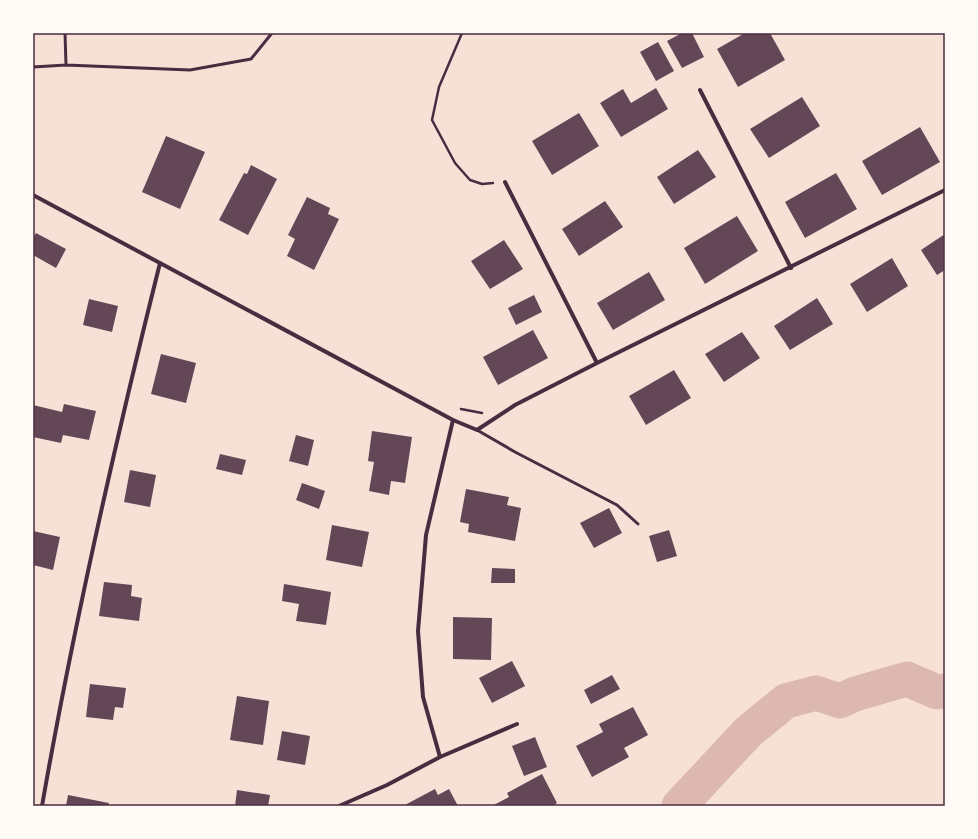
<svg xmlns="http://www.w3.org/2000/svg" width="978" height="839" font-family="Roboto,sans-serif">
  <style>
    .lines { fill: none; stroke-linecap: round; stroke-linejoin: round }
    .river { stroke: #dcb8b0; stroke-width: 35 }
    .building { fill: #644757 }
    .path { stroke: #4a2c40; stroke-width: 2.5 }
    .service { stroke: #4a2c40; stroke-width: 3 }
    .minor { stroke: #4a2c40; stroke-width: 4 }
    .neatline { fill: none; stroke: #4a2c40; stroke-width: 1.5 }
  </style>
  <rect width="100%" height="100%" fill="#f7e1d7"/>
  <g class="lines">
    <path class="river" d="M 679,806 L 748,732 L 786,701 L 816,693 L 840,701 L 855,694 L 907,679 L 937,692 L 945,691"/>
  </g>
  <path class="building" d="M 682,33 L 692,33 L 704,57 L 682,68 L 667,41 Z
    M 745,33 L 770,33 L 785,60 L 738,87 L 717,49 Z
    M 658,42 L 674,71 L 656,81 L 640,52 Z
    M 656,88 L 668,109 L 621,137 L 600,103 L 623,89 L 631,103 Z
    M 802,97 L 820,126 L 769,158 L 750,129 Z
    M 579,113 L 599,146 L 552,175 L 532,141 Z
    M 920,127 L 940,162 L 882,195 L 862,161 Z
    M 166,136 L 205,152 L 180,209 L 142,192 Z
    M 698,150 L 716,177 L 674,204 L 657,177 Z
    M 251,165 L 277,179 L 248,235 L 219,220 L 244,173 L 247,174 Z
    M 836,173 L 857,209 L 805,238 L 785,202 Z
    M 307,197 L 330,208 L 328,214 L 339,219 L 314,270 L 287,256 L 295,239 L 288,235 Z
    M 605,201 L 623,227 L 579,256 L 562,229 Z
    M 737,216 L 758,251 L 705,284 L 684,248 Z
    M 36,233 L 66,249 L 56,268 L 33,255 L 33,238 Z
    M 945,234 L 945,270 L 937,275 L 921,250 Z
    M 504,240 L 523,269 L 490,289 L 471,261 Z
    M 892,258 L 908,286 L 867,312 L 850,284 Z
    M 649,272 L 665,300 L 613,330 L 597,303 Z
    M 534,295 L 542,312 L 516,325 L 508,308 Z
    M 817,298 L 833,324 L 790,350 L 774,326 Z
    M 89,299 L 118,306 L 112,332 L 83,325 Z
    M 533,330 L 548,358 L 498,385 L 483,357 Z
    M 742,332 L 760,358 L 724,382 L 705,354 Z
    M 161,354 L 196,363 L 186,403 L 151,394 Z
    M 674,370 L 691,398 L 646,425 L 629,396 Z
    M 64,404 L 96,411 L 89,440 L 63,435 L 61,443 L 33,437 L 33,405 L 62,412 Z
    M 372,431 L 412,437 L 405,483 L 391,481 L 389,495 L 369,491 L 374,462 L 368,461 Z
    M 296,435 L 314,440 L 308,466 L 289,461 Z
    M 220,454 L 246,460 L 242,475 L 216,469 Z
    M 130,470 L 156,475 L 150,507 L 124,502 Z
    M 302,483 L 325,491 L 319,509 L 296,500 Z
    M 466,489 L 509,497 L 507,505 L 521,508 L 515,541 L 468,532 L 469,524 L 460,522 Z
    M 609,508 L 622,533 L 594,548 L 580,523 Z
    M 332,525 L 369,532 L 362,567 L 326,560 Z
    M 669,530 L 677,556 L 657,562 L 649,536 Z
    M 33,531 L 60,537 L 53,570 L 33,565 Z
    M 492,568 L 515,569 L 515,583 L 491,583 Z
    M 104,582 L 132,585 L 131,596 L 142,598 L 139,621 L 99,616 Z
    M 284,584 L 331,592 L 326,625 L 296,621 L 299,604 L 282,601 Z
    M 453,617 L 492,618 L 491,660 L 453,659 Z
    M 512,661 L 525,686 L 492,703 L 479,678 Z
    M 612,675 L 620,689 L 591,704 L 584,690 Z
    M 90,684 L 126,688 L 123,708 L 115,707 L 113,720 L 86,717 Z
    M 237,696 L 269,701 L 263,745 L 230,740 Z
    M 633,707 L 648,735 L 624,748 L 629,757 L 592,777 L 576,746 L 603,732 L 599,724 Z
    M 282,731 L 310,736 L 305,765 L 277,760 Z
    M 535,737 L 547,767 L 524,776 L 512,746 Z
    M 542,774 L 557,803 L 552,806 L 492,806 L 509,797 L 507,793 Z
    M 435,789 L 438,795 L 449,789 L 458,806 L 403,806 Z
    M 237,790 L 270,795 L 268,806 L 235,806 Z
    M 68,795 L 109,803 L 108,806 L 66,806 Z"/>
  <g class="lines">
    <path class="path" d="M 462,33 L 439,87 L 432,120 L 455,163 L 470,180 L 482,184 L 493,183
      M 461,409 L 482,413"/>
    <path class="service" d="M 65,33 L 66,65
      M 33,67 L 66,65 L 190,70 L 251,59 L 272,33
      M 477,430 L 515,452 L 617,505 L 638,524"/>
    <path class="minor" d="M 700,90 L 791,268
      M 505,182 L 597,363
      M 33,195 L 453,420 L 477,430 L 515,405 L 597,363 L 945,190
      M 440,757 L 517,724
      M 42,806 C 74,623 115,443 160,263
      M 339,806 L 387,785 L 440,757 L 423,697 L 418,631 L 426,535 L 453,420"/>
  </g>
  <rect width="978" height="839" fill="none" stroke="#fffaf5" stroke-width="68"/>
  <rect x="34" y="34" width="910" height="771" class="neatline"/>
</svg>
